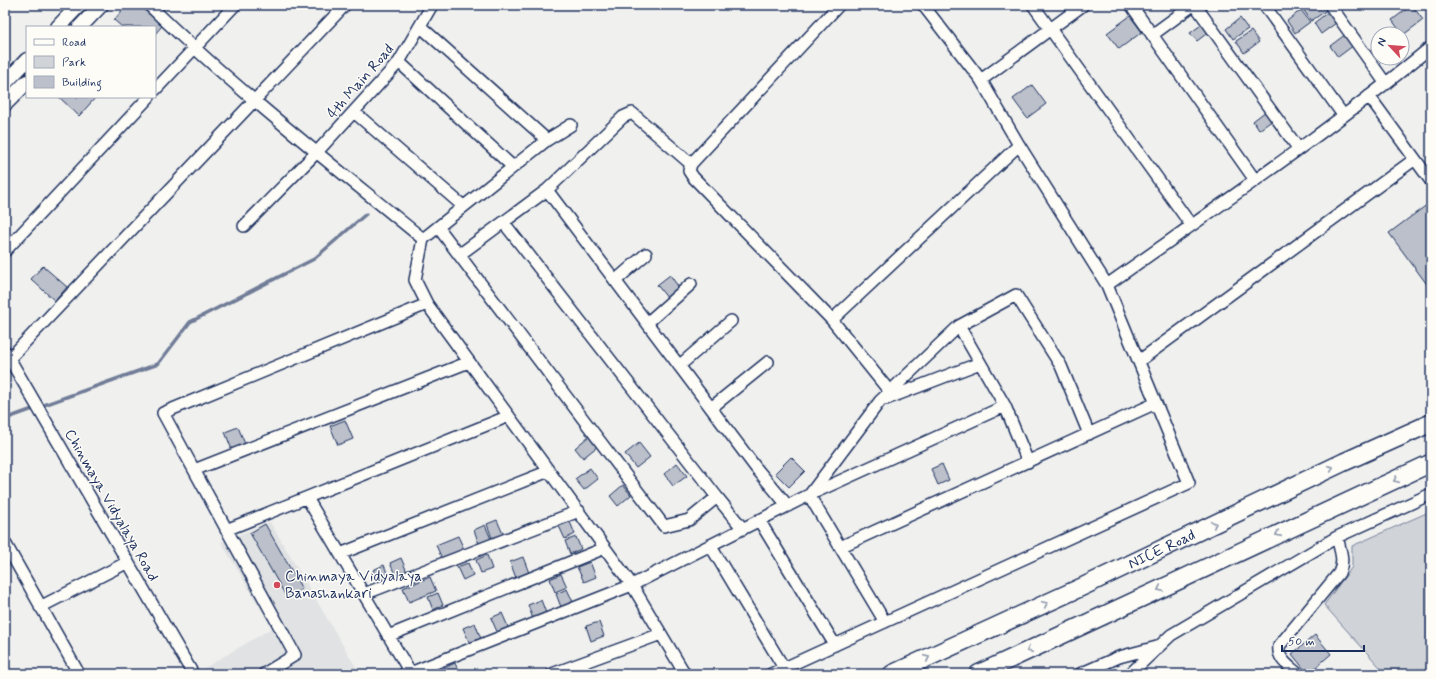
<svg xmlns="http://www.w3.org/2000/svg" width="1436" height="679" font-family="Mynerve,sans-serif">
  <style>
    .built { fill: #e0e2e3 }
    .green { fill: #d0d3d8; stroke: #76819b }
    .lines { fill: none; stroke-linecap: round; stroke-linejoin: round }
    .stream { stroke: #6f7b97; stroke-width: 3.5 }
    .building { fill: #bbc0ca; stroke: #1b2f5e }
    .minor-casing { stroke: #1b2f5e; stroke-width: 14 }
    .major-casing { stroke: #1b2f5e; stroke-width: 17 }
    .highway-casing { stroke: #1b2f5e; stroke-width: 20 }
    .minor { stroke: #fdfcf7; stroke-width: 11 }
    .major { stroke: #fdfcf7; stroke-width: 14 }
    .highway { stroke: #fdfcf7; stroke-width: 17 }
    .oneway { stroke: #8c96aa }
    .poi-dot { fill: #d1495b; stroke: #fdfcf7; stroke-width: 1.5 }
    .labels { text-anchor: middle; stroke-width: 3; stroke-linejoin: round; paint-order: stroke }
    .street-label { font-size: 15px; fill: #1b2f5e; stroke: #fdfcf7 }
    .poi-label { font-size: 15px; fill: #1b2f5e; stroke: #fdfcf7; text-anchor: start }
  </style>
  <rect width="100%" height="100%" fill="#f0f0ee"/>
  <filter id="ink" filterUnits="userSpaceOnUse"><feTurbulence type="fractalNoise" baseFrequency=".025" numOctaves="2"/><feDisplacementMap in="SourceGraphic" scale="8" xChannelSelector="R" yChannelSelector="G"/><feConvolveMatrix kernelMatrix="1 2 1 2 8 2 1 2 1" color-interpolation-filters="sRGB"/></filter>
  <g filter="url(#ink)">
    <path class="built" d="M 270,522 L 360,674 L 206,674 L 203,669 L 272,628 L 221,542 Z"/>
    <path class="green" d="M 1431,511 L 1431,674 L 1386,674 L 1324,605 L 1352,567 L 1352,546 Z"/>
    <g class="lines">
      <path class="stream" d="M 5,419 L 158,364 L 190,322 L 314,259 L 366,214"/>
    </g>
    <path class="building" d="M 127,5 L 139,5 L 162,26 L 155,34 L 155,27 L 122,27 L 114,20 Z
      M 1309,5 L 1323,5 L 1327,10 L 1311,21 L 1303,9 Z
      M 1412,5 L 1423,20 L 1403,35 L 1392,20 Z
      M 1301,10 L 1310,22 L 1295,33 L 1287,21 Z
      M 1328,12 L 1336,23 L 1321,34 L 1314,23 Z
      M 1130,16 L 1142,32 L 1119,49 L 1107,33 Z
      M 1240,18 L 1248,29 L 1233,39 L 1226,29 Z
      M 1204,23 L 1210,31 L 1197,41 L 1190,33 Z
      M 1251,31 L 1259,42 L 1244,53 L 1236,41 Z
      M 1346,34 L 1354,45 L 1338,57 L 1330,46 Z
      M 1032,85 L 1046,104 L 1027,118 L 1013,99 Z
      M 59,97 L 96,97 L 79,116 Z
      M 1266,111 L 1273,120 L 1259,130 L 1253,121 Z
      M 1428,204 L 1431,208 L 1431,286 L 1429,287 L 1389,233 Z
      M 43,266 L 67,287 L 55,301 L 31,279 Z
      M 670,275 L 680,289 L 668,299 L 657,285 Z
      M 345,420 L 353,439 L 338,445 L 330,426 Z
      M 238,427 L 245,444 L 232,450 L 225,432 Z
      M 589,436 L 598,446 L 583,458 L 575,448 Z
      M 639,443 L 650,457 L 636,468 L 625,454 Z
      M 791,457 L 805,471 L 789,487 L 775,473 Z
      M 677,463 L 687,476 L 673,486 L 664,474 Z
      M 942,464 L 949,480 L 938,485 L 931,469 Z
      M 590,468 L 598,479 L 584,490 L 575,479 Z
      M 623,485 L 631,495 L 618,506 L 610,496 Z
      M 497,520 L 503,534 L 492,538 L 487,524 Z
      M 570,522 L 575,534 L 565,539 L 559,526 Z
      M 265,524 L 302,589 L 287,598 L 250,533 Z
      M 485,525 L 491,539 L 479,544 L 474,530 Z
      M 458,536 L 464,549 L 442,559 L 436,545 Z
      M 576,537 L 581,549 L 570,554 L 565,541 Z
      M 487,555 L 492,569 L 481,573 L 476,560 Z
      M 523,557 L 529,573 L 516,578 L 510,562 Z
      M 401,558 L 407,572 L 396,577 L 390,563 Z
      M 590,562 L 596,577 L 584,582 L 577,567 Z
      M 468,563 L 473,575 L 463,580 L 457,567 Z
      M 384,565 L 389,578 L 378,583 L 373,570 Z
      M 561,574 L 567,587 L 555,592 L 550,579 Z
      M 430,577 L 436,591 L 409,602 L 403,588 Z
      M 567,589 L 573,602 L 561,607 L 556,594 Z
      M 438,593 L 443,605 L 433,610 L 428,597 Z
      M 541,600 L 546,613 L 533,619 L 528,605 Z
      M 502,613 L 509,629 L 498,634 L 491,618 Z
      M 599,622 L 604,636 L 591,641 L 586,626 Z
      M 475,623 L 481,639 L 470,644 L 463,628 Z
      M 1315,635 L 1331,654 L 1308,674 L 1292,654 Z
      M 455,663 L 460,674 L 442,674 L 440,670 Z
      M 1110,667 L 1117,673 L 1117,674 L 1104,674 Z
      M 1284,669 L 1290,674 L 1280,674 Z"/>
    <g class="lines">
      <defs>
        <path id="minor" d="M 149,5 C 235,89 329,162 423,239 L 415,280 L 427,304
          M 839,5 L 691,164 L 689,171 L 693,177 L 832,320 L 890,392
          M 1033,5 L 1191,225
          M 1131,5 L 1255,180
          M 1195,5 L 1298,148
          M 1264,5 L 1343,115
          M 1330,5 L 1386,84
          M 420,26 L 547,140 L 423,239
          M 1152,35 L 1193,5
          M 399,62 L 513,167
          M 981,80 L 1083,5
          M 155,90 L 235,5
          M 1369,96 L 1431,181
          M 354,112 L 463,206
          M 547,140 L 571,125
          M 547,190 L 623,117 L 632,113 L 691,164
          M 504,223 L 717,497
          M 244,226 L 317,152 L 399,62 L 432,5
          M 438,227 L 664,526 L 689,520 L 717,497 L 743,529
          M 5,251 L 149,97
          M 459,255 L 547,190 L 756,468 L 788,506
          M 615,281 L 646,254
          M 1107,285 C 1217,207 1328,132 1431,47
          M 832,320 L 1019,145
          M 647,323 L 691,284
          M 959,326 L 1005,406 L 1028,462
          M 5,351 L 193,674
          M 10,358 L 345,5
          M 1139,361 L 1415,159
          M 679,366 L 731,321
          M 886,399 L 980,363
          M 711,408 L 768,362
          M 194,470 L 469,362
          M 811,493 L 880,401 L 959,326 L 1016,295 L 1061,366 L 1089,434
          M 809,495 L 885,622
          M 307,498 L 411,674
          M 759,520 L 835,645
          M 226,530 L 509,416
          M 5,543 L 79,674
          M 710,545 L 784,668
          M 840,547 L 1156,403
          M 340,554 L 549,471
          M 364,594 L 579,511
          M 40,607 L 128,562
          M 388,636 L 605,548
          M 410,673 L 632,585 L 809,495 L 1005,406
          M 264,674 L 295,655 L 163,413 L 427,304 L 632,585 L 685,674
          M 552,674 L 661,634
          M 771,674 L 1189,483 L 1107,285 L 1019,145 L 981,80 L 923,5
          M 1080,674 L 1119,657 L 1157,647
          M 1130,674 L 1171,635 L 1337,537 L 1431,494
          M 1298,674 C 1289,666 1277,659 1279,646 L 1339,573 C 1345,560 1340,550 1337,537"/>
        <path id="major" d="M 58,27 L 79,5
          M 80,27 L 101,5
          M 5,83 L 27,60
          M 5,104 L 27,82"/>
        <g id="highway">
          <path id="s1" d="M 892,674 L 1084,586 L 1344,462 L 1431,423"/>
          <path d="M 978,674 L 1431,463"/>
        </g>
      </defs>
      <use href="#minor" class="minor-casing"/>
      <use href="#major" class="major-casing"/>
      <use href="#highway" class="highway-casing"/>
      <use href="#minor" class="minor"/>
      <use href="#major" class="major"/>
      <use href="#highway" class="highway"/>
    </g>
    <defs><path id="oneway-chevron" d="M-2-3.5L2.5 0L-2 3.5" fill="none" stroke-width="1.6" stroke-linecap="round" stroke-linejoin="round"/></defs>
    <g class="oneway">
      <use href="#oneway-chevron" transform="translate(1331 468) rotate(-25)"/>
      <use href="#oneway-chevron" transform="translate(1396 480) rotate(155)"/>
      <use href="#oneway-chevron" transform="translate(1214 524) rotate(-25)"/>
      <use href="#oneway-chevron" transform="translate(1278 534) rotate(155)"/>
      <use href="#oneway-chevron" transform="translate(1160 589) rotate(155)"/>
      <use href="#oneway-chevron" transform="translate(1045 604) rotate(-25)"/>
      <use href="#oneway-chevron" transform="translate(1029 650) rotate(155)"/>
      <use href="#oneway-chevron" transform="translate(927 658) rotate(-25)"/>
    </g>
  </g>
  <circle class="poi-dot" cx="277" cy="585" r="4"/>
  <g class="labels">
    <g class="street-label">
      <text transform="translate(360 81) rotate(-49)" y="5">4th Main Road</text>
      <text transform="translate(112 505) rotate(60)" y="5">Chinmaya Vidyalaya Road</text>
      <text dy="5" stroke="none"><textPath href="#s1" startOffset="297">NICE Road</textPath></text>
    </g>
    <g class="poi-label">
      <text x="285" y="581">Chinmaya Vidyalaya<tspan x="285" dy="17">Banashankari</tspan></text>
    </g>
  </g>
  <rect width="1436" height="679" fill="none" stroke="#fdfcf7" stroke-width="20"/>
  <rect x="10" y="10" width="1416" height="659" fill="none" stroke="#1b2f5e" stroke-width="1.5" filter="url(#ink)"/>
  <rect x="26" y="26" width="130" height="72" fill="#fdfcf7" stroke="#a3aaba"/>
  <rect x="34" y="39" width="20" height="6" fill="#fdfcf7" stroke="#a3aaba"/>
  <text x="62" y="46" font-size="12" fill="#1b2f5e">Road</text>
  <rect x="34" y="56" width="20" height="12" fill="#d0d3d8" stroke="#a3aaba"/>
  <text x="62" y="66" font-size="12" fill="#1b2f5e">Park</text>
  <rect x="34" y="76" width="20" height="12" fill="#bbc0ca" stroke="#a3aaba"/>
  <text x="62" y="86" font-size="12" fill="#1b2f5e">Building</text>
  <g transform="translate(1390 46) rotate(296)"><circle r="19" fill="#fdfcf7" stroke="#a3aaba"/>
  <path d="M0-3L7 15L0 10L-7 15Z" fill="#d1495b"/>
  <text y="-6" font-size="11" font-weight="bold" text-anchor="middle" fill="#1b2f5e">N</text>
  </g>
  <path d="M1282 645v6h82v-6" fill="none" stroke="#1b2f5e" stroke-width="2"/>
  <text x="1288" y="645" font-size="12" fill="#1b2f5e" stroke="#fdfcf7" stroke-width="3" paint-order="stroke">50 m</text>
</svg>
